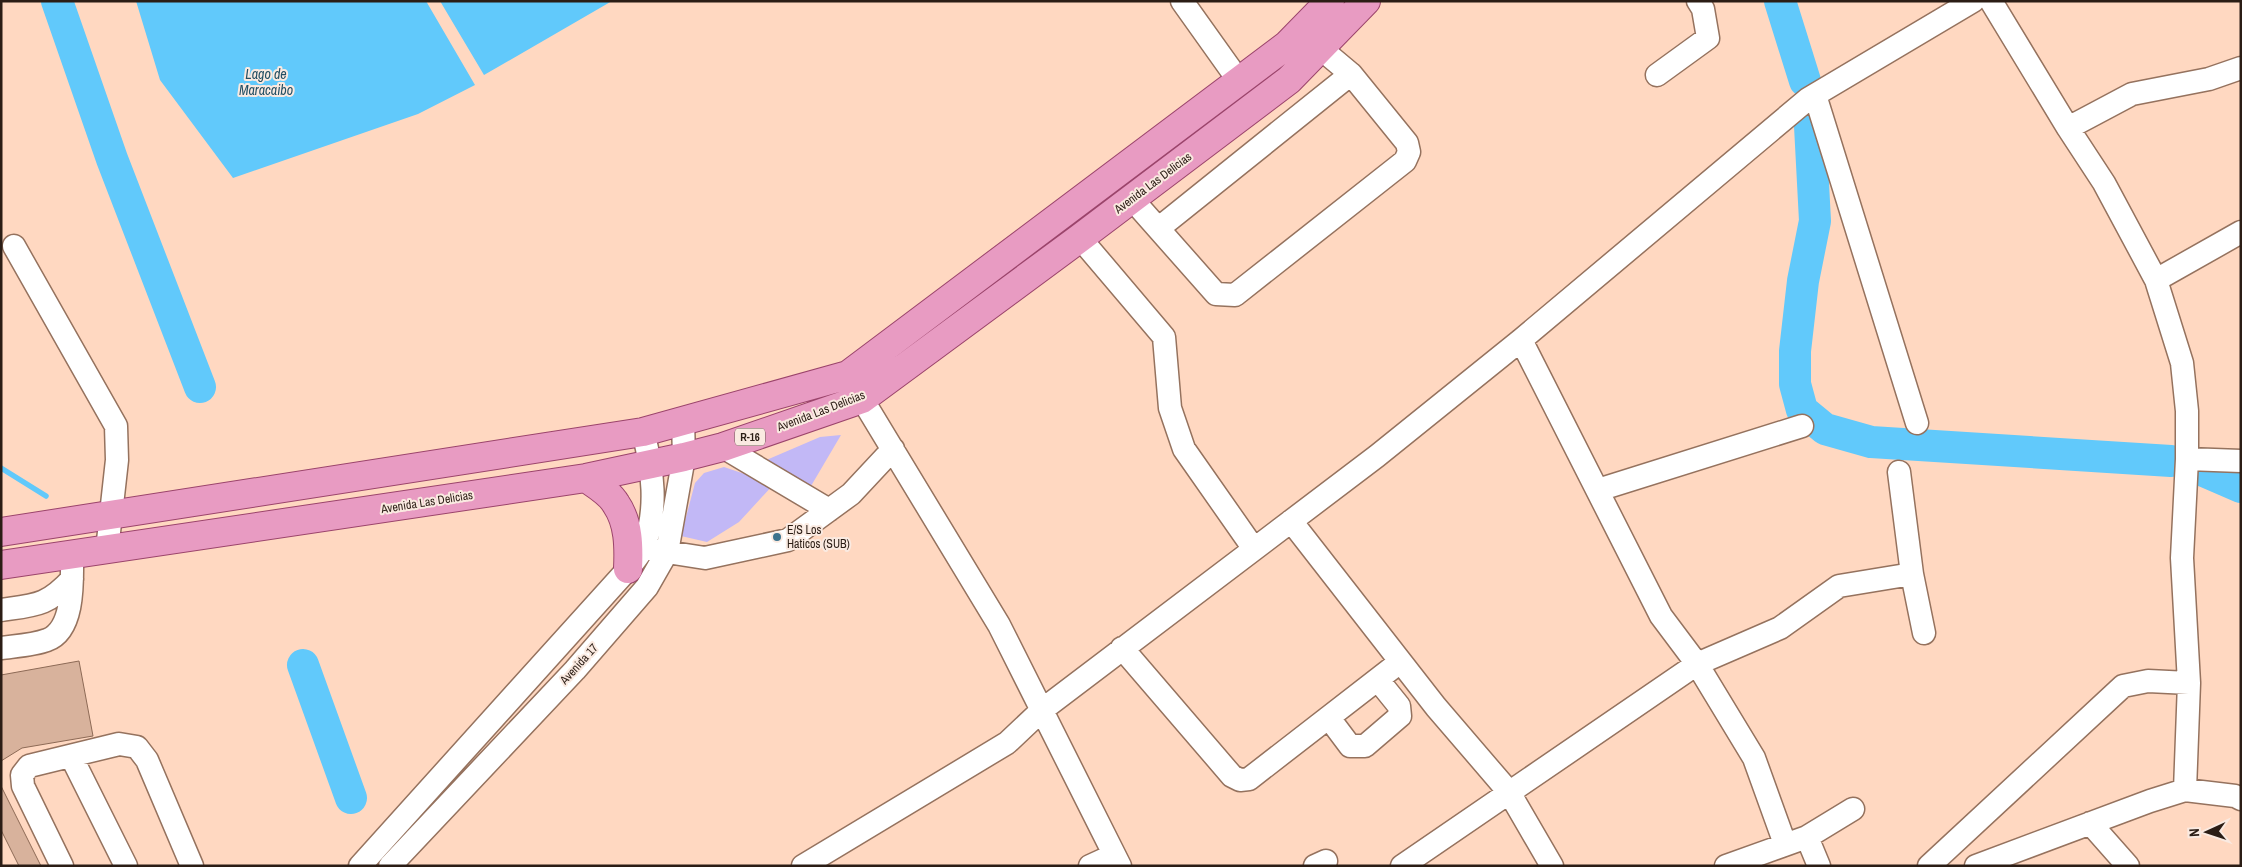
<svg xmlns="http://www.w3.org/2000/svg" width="2242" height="867" font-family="'Archivo Narrow',sans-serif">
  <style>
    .green { fill: #c2b8f6 }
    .water { fill: #61c9fb }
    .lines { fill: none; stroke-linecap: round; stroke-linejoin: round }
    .stream { stroke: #61c9fb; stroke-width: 5.5 }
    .river { stroke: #61c9fb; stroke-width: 32 }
    .building { fill: #d8b29c; stroke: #8d6a56 }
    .minor-casing { stroke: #95725e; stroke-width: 25 }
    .major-casing { stroke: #9b446b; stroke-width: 30 }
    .minor { stroke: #fff; stroke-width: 22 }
    .major { stroke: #e89bc2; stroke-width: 28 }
    .poi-dot { fill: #3b728d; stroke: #faeae1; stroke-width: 2 }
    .labels { text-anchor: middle; stroke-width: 4; stroke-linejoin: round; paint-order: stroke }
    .shield { fill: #faeae1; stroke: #695a52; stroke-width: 1 }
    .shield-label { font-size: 11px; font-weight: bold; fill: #2b1d15 }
    .street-label { font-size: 12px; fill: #2b1d15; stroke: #faeae1 }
    .poi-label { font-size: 12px; fill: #2b1d15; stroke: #faeae1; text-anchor: start }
    .water-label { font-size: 14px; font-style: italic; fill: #234f64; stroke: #faeae1 }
  </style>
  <rect width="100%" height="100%" fill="#ffd8c1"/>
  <path class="green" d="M 841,435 L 811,486 L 764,461 L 820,437 Z
    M 724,467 L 774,484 L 739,522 L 707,542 L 681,536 L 695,483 L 704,473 Z"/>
  <path class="water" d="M 136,1 L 426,1 L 475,85 L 418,114 L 233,178 L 160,80 Z
    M 440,1 L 612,1 L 484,75 Z"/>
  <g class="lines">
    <path class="stream" d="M 1,468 L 46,496"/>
    <path class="river" d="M 57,1 L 112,159 L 200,387
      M 1780,1 L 1805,81
      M 1809,107 L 1815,221 L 1803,281 L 1795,351 L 1795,384 L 1802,410 L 1825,429 L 1871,442 L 2171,461
      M 2204,471 L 2241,487
      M 303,665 L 351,798"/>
  </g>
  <path class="building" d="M 79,661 L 93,736 L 22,748 L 1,761 L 1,675 Z
    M 1,786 L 41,866 L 19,866 L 1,830 Z"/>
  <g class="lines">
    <defs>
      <path id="minor" d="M 1182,1 L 1239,81
        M 1991,1 L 2068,128 L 2104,183 L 2156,280 L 2182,363 L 2187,411 L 2187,459 L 2182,558 L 2189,683 L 2185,790
        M 1657,75 L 1708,38 L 1703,9 L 1698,1
        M 1815,95 L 1917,423
        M 2068,128 L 2132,94 L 2209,79 L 2241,68
        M 1132,199 L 1216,294 L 1235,295 L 1405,161 L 1409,152 L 1407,143 L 1351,74 L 1320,48
        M 1159,228 L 1351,74
        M 1080,238 L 1164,337 L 1170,408 L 1184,449 L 1254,549
        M 14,246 L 116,426 L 117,460 L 107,550
        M 2156,280 L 2241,232
        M 1521,340 L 1661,616 L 1697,664 L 1754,758 L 1785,844
        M 853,384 L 999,625 L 1120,866
        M 723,447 L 829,510
        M 2187,459 L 2241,461
        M 1899,472 L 1912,574
        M 1598,490 L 1802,426
        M 1291,521 L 1436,707 L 1509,792 L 1552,866
        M 654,550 L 705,558 L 788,540 L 851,494 L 893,449
        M 1,610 C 36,605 47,606 72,579
        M 1,648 C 16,646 34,645 47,640 C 75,630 72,579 72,555
        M 1122,648 L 1232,776 L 1240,780 L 1249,779 L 1400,662
        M 1329,718 L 1350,746 L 1365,746 L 1400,716 L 1399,706 L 1378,680
        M 71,756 L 126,866
        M 2090,823 L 2128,866
        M 1807,837 L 1819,866
        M 62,866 L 23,786 L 22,775 L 29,766 L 119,744 L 137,747 L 147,760 L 192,866
        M 360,866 L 628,569 C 633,562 641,554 644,546 C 658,509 653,470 643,432
        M 390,866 L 575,670 L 647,587 L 667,552 L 684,457 L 683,421
        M 803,866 L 1007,743 L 1042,710 L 1377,456 L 1521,340 L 1808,99 L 1973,1
        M 1090,866 L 1114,855
        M 1315,866 L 1326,861
        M 1402,866 L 1697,664 L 1780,628 L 1839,586 L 1912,574 L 1924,633
        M 1726,866 L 1807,837 L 1853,809
        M 1929,866 L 2123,686 L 2148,681 L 2189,683
        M 1976,866 L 2150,801 L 2185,790 L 2235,796 L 2241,799"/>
      <path id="major" d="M 586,478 C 596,485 610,493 616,504 C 629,523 629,547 628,569
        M 1,532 L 643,432 L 848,375 L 1287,45 L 1330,1
        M 1,565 L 586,478 L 684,457 L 723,447 L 862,399 L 1080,238 L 1289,80 L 1366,1"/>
    </defs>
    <use href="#minor" class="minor-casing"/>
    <use href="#major" class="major-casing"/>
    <use href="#minor" class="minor"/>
    <use href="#major" class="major"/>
  </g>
  <circle class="poi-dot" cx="777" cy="537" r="5"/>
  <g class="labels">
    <rect class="shield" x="735" y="428.5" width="30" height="17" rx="4"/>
    <g class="shield-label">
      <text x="750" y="441">R-16</text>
    </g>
    <g class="street-label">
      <text transform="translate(1153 183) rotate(-37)" y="4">Avenida Las Delicias</text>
      <text transform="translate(821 411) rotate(-21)" y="4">Avenida Las Delicias</text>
      <text transform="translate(427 502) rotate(-9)" y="4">Avenida Las Delicias</text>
      <text transform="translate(579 664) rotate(-48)" y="4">Avenida 17</text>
    </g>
    <g class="poi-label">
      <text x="787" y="534">E/S Los<tspan x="787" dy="14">Haticos (SUB)</tspan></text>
    </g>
    <g class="water-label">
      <text x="266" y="79">Lago de<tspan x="266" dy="16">Maracaibo</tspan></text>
    </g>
  </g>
  <rect width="2242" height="867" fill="none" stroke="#2b1d15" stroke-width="5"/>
  <g transform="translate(2207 832) rotate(267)" stroke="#faeae1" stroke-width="4" paint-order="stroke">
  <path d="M0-4L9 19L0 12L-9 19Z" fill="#2b1d15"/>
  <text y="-8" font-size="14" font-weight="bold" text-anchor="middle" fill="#2b1d15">N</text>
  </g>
</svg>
